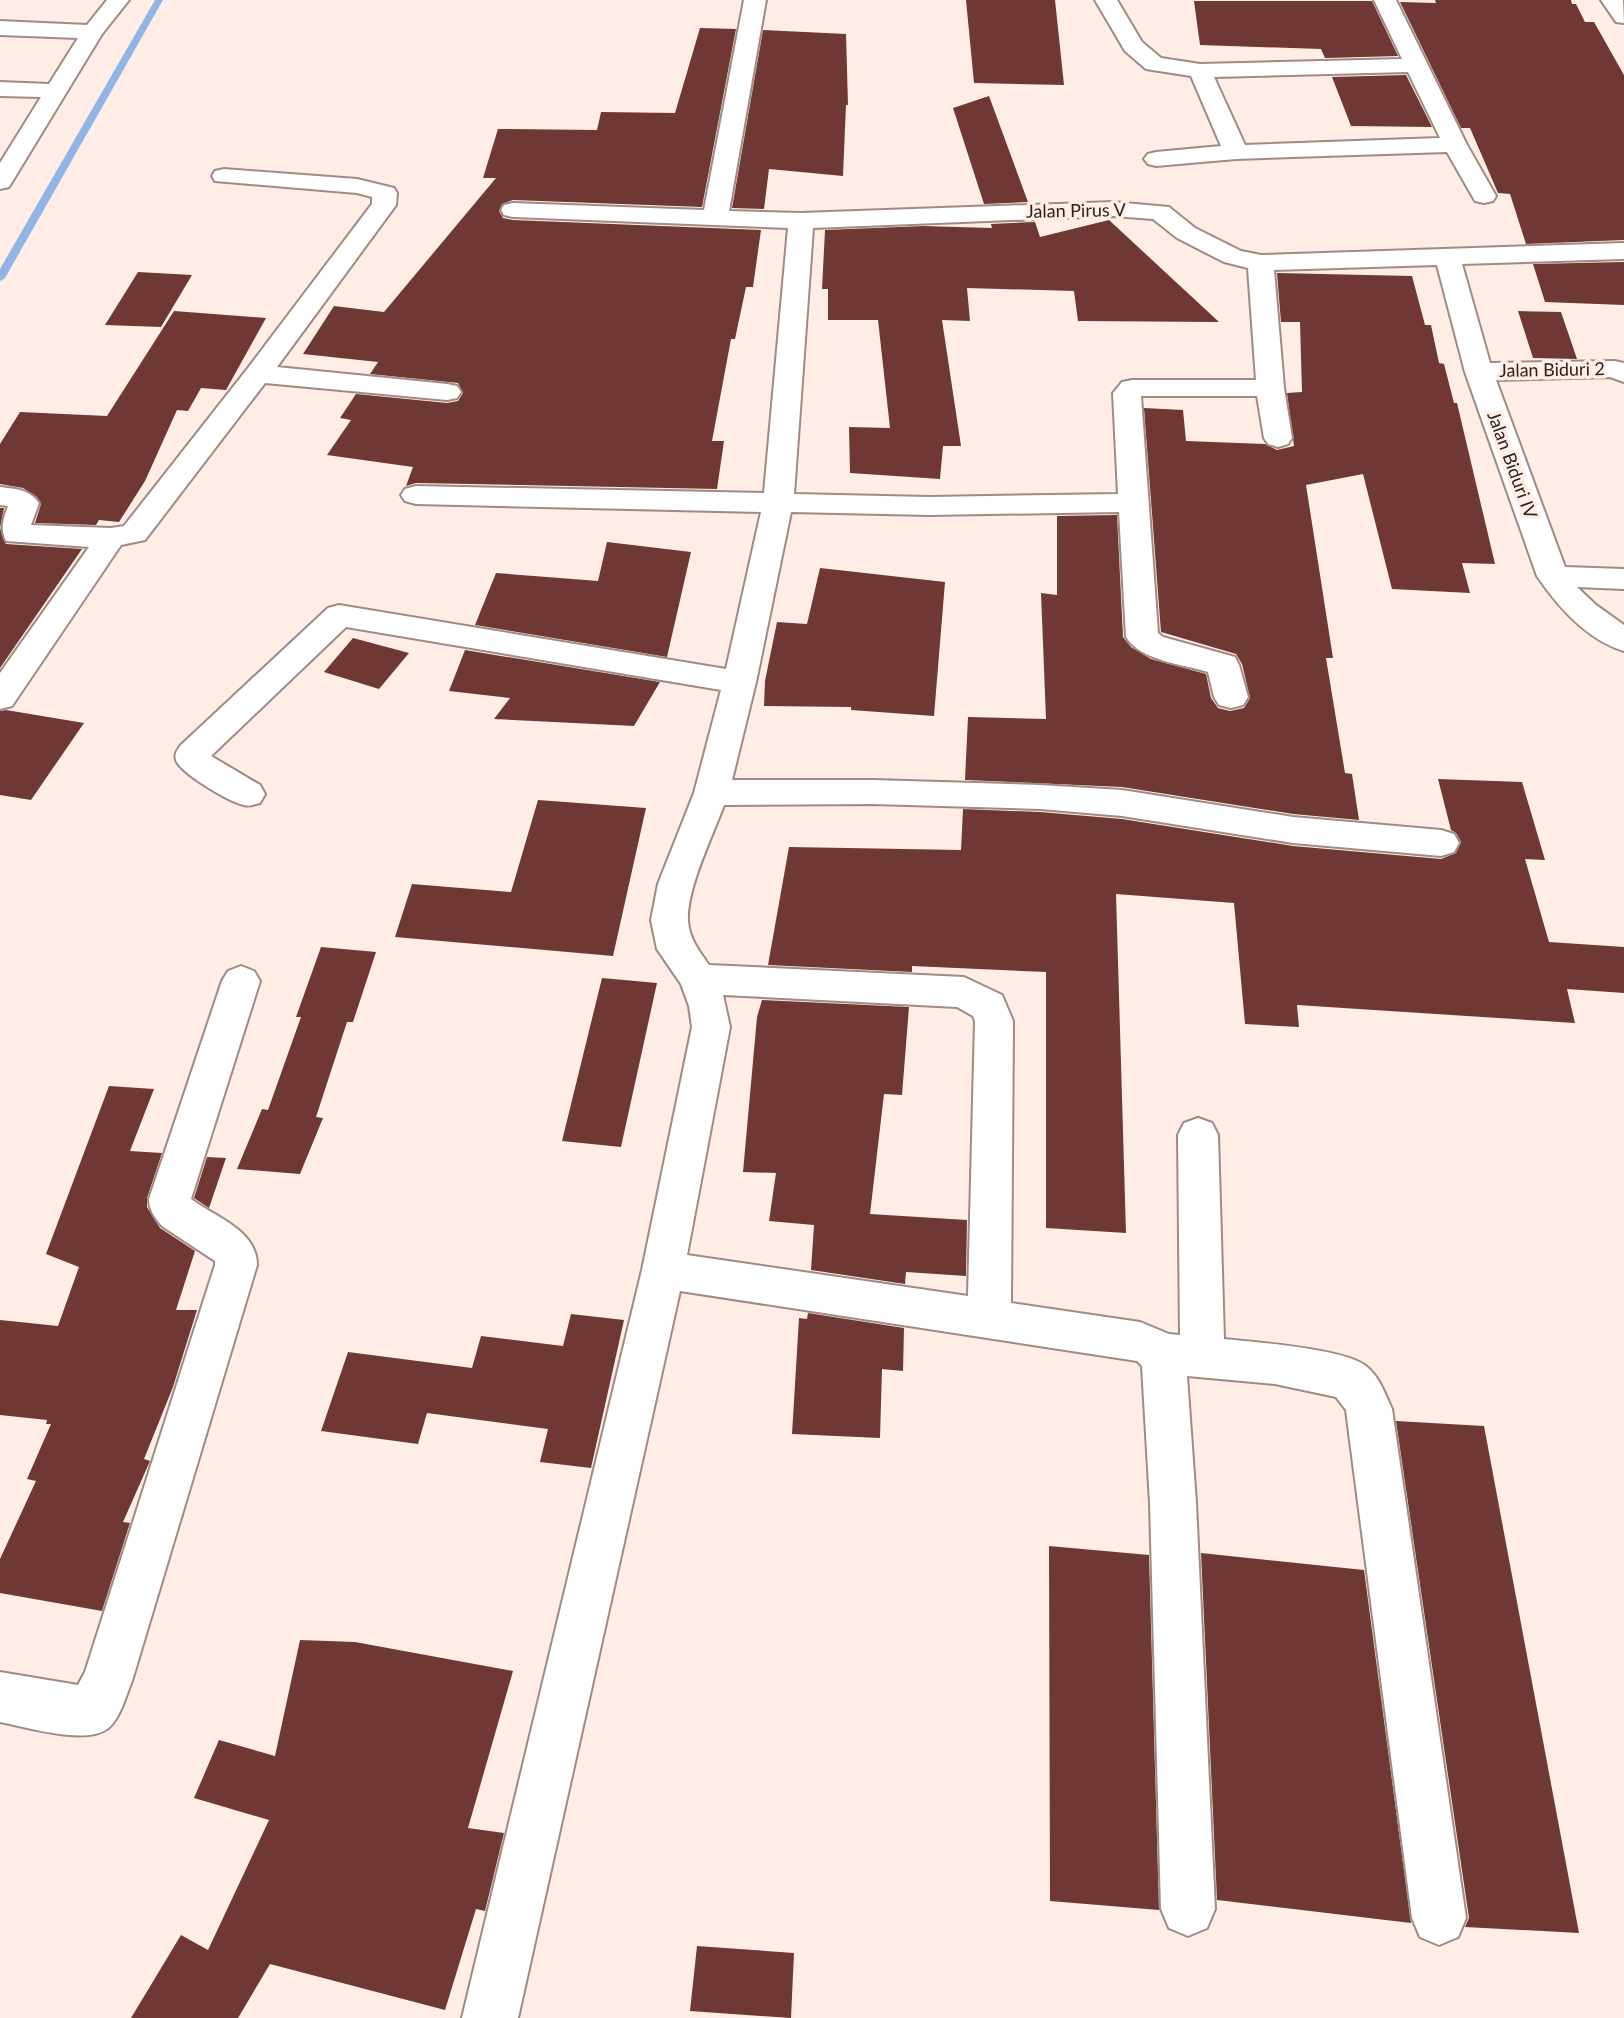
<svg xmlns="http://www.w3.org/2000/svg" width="1624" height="2018" font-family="Lato,sans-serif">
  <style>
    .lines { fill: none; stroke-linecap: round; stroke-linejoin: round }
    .stream { fill: #90b5e4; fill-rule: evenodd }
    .building { fill: #6f3834 }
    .street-casing { stroke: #9f8b83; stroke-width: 4 }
    .street { fill: #fff; fill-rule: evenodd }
    .labels { text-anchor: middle; stroke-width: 7; stroke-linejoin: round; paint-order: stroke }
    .far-street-label { font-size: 18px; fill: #29221e; stroke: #ffede6 }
  </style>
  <rect width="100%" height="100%" fill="#ffede6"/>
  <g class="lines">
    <path class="stream" d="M 155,0 L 163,0 L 5,278 L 0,281 L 0,269 Z"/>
  </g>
  <path class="building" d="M 966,0 L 1055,0 L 1064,85 L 974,83 Z
    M 1435,0 L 1571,0 L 1572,4 L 1576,4 L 1585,22 L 1594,22 L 1624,75 L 1624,240 L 1526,244 L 1510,194 L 1498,193 L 1470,128 L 1461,128 L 1400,2 L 1436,3 Z
    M 1194,1 L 1372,1 L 1398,56 L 1325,58 L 1321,49 L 1200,45 Z
    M 700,28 L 736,29 L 702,207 L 513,200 L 502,204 L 499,211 L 503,218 L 513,220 L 761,230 L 753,287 L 746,287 L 735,339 L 731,339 L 712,441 L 724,441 L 717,489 L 416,483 L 406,486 L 413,467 L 327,455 L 351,420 L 340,418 L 356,394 L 447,403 L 458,401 L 463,393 L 458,383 L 370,374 L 378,362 L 303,354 L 334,306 L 384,312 L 496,178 L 483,178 L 498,129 L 597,130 L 601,112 L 675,113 Z
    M 763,30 L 846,34 L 848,105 L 846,105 L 843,176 L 769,169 L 764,209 L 732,208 Z
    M 1406,75 L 1432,127 L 1351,126 L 1332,77 Z
    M 989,96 L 1028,202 L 984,204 L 953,108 Z
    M 1109,220 L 1219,322 L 1078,321 L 1074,291 L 967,288 L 970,321 L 942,320 L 961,446 L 943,446 L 940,479 L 850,473 L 849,427 L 890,428 L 878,320 L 828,320 L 828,289 L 822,289 L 825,230 L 924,226 L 992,228 L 991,224 L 1035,222 L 1040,237 Z
    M 1624,262 L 1624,305 L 1545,302 L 1533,264 Z
    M 138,272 L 192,275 L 161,327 L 105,325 Z
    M 1277,273 L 1412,276 L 1425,325 L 1431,325 L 1439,363 L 1444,364 L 1454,403 L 1457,403 L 1495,564 L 1462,563 L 1470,593 L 1392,589 L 1363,474 L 1306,485 L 1333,658 L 1326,658 L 1345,773 L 1352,774 L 1359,820 L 1293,814 L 1122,787 L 965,780 L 968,717 L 1046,719 L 1041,593 L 1057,595 L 1057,516 L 1117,515 L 1123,637 L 1131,647 L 1151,659 L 1206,674 L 1211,698 L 1218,708 L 1230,711 L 1244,708 L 1250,698 L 1242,664 L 1236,654 L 1161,632 L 1144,408 L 1183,410 L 1186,441 L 1265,444 L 1277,450 L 1294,446 L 1287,393 L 1302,392 L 1300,322 L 1281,322 Z
    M 174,311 L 266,318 L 226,390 L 201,388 L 188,411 L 177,410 L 145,481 L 119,522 L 99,520 L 96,525 L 35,523 L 41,504 L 37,497 L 23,488 L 0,484 L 0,444 L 20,412 L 107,416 Z
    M 1518,311 L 1561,312 L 1577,359 L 1533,358 Z
    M 0,508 L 4,508 L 0,528 L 6,544 L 82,549 L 0,668 Z
    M 607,542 L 691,552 L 667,657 L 475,625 L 496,573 L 598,581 Z
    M 820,568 L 945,582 L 934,716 L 851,710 L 851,707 L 764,706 L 765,681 L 777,622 L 807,624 Z
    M 353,638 L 409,653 L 379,689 L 324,672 Z
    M 465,650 L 660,682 L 634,726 L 494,719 L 510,698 L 449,691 Z
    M 6,710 L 84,723 L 31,800 L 0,795 L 0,711 Z
    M 1438,779 L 1522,782 L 1545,860 L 1525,859 L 1549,942 L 1624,947 L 1624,993 L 1567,989 L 1575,1023 L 1297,1005 L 1299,1027 L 1245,1024 L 1234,903 L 1116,894 L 1126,1233 L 1046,1228 L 1046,972 L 912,966 L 912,972 L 768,965 L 789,847 L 961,850 L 963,809 L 1040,812 L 1122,819 L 1293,846 L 1441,859 L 1456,853 L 1461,842 L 1456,833 L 1451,830 Z
    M 538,800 L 646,808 L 613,956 L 395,937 L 412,884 L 511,892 Z
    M 321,947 L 376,952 L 353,1022 L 347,1022 L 316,1117 L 323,1118 L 300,1174 L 237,1169 L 262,1109 L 268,1110 L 301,1017 L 296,1017 Z
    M 602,978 L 657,983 L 621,1147 L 562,1141 Z
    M 762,1000 L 909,1007 L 902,1095 L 884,1094 L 870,1214 L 967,1220 L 966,1276 L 906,1272 L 905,1284 L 811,1270 L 814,1225 L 769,1221 L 776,1173 L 743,1172 L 757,1017 Z
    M 109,1086 L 154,1089 L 130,1151 L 162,1153 L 147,1198 L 147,1207 L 160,1228 L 195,1251 L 176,1310 L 197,1310 L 173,1387 L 144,1459 L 150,1461 L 123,1522 L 130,1523 L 102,1611 L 0,1593 L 0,1559 L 36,1481 L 27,1479 L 51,1424 L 46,1424 L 47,1420 L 0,1415 L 0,1320 L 58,1326 L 79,1267 L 46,1254 Z
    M 207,1157 L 226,1158 L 209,1208 L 194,1198 Z
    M 808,1313 L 904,1328 L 903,1371 L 882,1369 L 880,1438 L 792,1434 L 799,1318 L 807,1319 Z
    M 571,1314 L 624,1320 L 591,1468 L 540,1462 L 548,1429 L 427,1413 L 418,1444 L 321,1431 L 348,1352 L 472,1368 L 481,1336 L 563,1346 Z
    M 1396,1421 L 1484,1426 L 1579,1933 L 1465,1927 L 1469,1918 Z
    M 1049,1546 L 1149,1555 L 1159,1910 L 1050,1901 Z
    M 1201,1553 L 1364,1570 L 1411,1923 L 1217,1900 Z
    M 300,1640 L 355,1642 L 513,1671 L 468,1828 L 504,1833 L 485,1911 L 476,1909 L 445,2010 L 270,1964 L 238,2018 L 131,2018 L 181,1935 L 208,1950 L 269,1820 L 194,1798 L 219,1740 L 275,1756 Z
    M 697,1946 L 794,1953 L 791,2018 L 690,2011 Z"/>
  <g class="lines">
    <defs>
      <path id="street" d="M 107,0 L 129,0 L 102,34 L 12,182 L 9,187 L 0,189 L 0,163 L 41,97 L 0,96 L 0,82 L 49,84 L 78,38 L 0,35 L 0,21 L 87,25 Z
        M 744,0 L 766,0 L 729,211 L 801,213 L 1113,202 L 1169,207 L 1195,228 L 1241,251 L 1261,255 L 1624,243 L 1624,259 L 1462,264 L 1490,363 L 1615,361 L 1624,363 L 1624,382 L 1610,377 L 1496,380 L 1565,567 L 1624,569 L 1624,589 L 1577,587 L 1596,605 L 1624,625 L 1624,651 C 1587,640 1558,607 1537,576 L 1465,372 L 1437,265 L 1274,270 L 1284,388 L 1292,438 L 1288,444 L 1278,447 L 1268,444 L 1264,438 L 1257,396 L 1141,396 L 1158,633 L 1163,637 L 1235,657 L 1239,665 L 1248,697 L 1243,705 L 1231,708 L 1219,705 L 1214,697 L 1208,672 C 1182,664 1141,661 1126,637 L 1119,512 L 929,515 L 791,512 L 756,682 L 732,780 L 873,780 L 1040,785 L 1122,790 L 1293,817 L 1441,830 L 1454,834 L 1459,843 L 1454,852 L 1441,856 L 1293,843 L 1122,816 L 1040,809 L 873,804 L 724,805 C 713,835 686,890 688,921 C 689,938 699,951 709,965 L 964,977 L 1002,995 L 1013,1021 L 1011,1303 L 1140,1322 L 1169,1334 L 1180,1335 L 1178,1135 L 1184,1123 L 1198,1118 L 1212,1123 L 1218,1135 L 1224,1339 C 1253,1342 1348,1349 1367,1367 C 1380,1378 1385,1394 1392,1409 L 1466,1918 L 1458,1937 L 1439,1945 L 1420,1937 L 1412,1918 L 1346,1410 L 1336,1397 L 1275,1384 L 1187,1376 L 1196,1503 L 1215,1909 L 1207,1928 L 1188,1936 L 1169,1928 L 1161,1909 L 1150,1503 L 1142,1366 L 1137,1361 L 680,1291 L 518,2018 L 462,2018 L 642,1270 L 692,1027 L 689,1006 L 681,984 L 657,949 L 651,920 L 658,884 L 694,793 L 721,690 L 346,627 L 211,756 L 260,785 L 265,794 L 260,803 C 255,804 250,807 244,805 C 231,803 180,773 176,760 C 174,754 178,749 181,745 L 328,608 L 339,605 L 726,669 L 761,512 L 416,504 L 405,501 L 401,495 L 405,489 L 416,486 L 764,493 L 788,228 L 513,217 L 504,215 L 501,210 L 504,205 L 513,203 L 704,210 ZM 1113,216 L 1153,219 L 1177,238 L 1224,262 L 1248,268 L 1256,380 L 1132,380 L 1122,382 L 1113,393 L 1118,494 L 929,497 L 794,494 L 813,228 ZM 723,995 L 957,1007 L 973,1016 L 975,1021 L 968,1296 L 687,1255 L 730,1027 Z
        M 1095,0 L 1117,0 L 1142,42 L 1161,58 L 1200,64 L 1402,59 L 1374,0 L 1396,0 L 1467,145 L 1496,196 L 1493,201 L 1484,203 L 1475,201 L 1447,152 L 1236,159 L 1156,166 L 1148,164 L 1144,159 L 1148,154 L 1156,152 L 1221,146 L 1191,76 L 1146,69 L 1125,51 ZM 1408,72 L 1440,138 L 1245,145 L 1214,77 Z
        M 1601,0 L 1623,0 L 1624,23 L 1616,22 Z
        M 224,169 L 357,179 L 394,188 L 397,193 L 396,205 L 277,367 L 447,384 L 457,386 L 461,392 L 457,398 L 447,400 L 265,383 L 145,540 L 121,545 L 12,706 L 0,709 L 0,673 L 89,547 L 6,541 C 0,529 3,519 8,506 L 0,505 L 0,487 C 16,489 29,489 39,503 L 31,525 L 111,528 L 124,526 L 248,368 L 372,204 L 372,197 L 357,193 L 215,181 L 212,176 L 215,171 Z
        M 241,966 L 254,971 L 260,981 L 191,1199 C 215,1217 257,1230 257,1265 L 132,1681 C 126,1695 120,1720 107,1729 C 85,1745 26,1727 0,1722 L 0,1672 L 78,1685 L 85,1672 L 215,1265 L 215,1261 L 162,1226 C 155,1218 149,1210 149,1199 L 222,981 L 228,971 Z"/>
    </defs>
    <use href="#street" class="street-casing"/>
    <use href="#street" class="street"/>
  </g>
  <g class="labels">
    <g class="far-street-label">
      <text transform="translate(1076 211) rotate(-1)" y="6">Jalan Pirus V</text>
      <text transform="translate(1552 370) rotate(-1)" y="6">Jalan Biduri 2</text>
      <text transform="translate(1512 465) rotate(70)" y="6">Jalan Biduri IV</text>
    </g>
  </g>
</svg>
